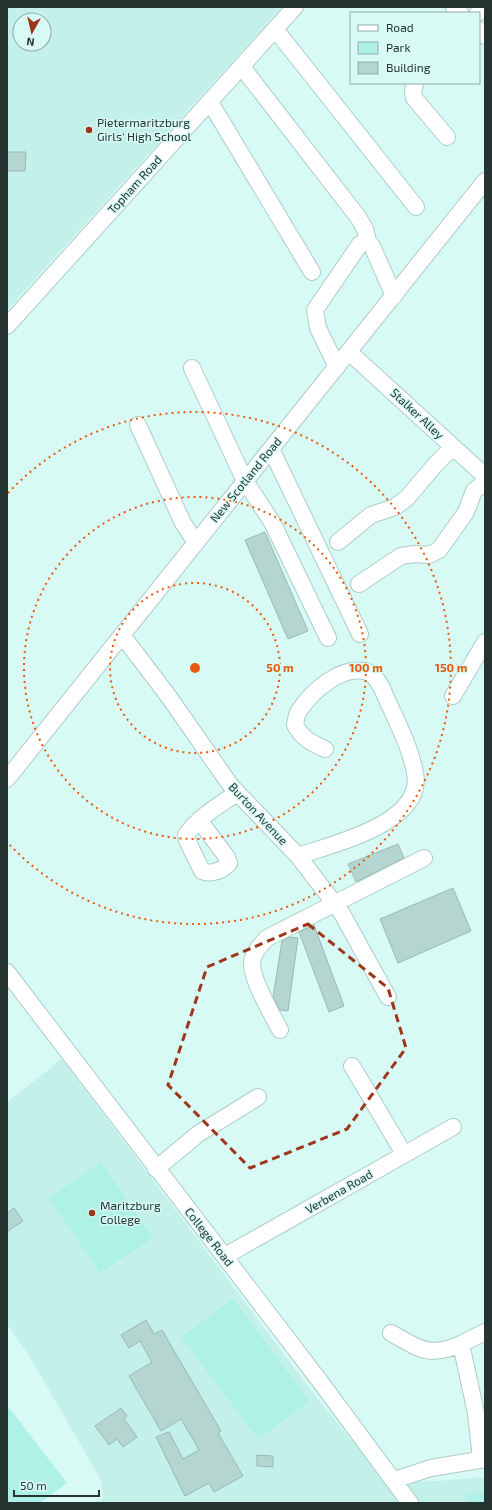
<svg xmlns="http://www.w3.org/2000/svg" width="492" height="1510" font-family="'Exo 2',sans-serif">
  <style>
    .built { fill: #c4f0ea; fill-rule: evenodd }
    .green { fill: #aef1e7 }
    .building { fill: #b4d5d0; stroke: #98b9b4 }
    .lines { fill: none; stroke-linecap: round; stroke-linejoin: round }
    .minor-casing { stroke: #accdc8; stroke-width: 18 }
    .minor { stroke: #fff; stroke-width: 16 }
    .marked { fill: none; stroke: #9e361b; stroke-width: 3; stroke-dasharray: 8 5; stroke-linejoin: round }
    .ring { fill: none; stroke: #e8590c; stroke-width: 2; stroke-dasharray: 2 4 }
    .poi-dot { fill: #9e361b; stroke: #d8faf5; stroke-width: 1.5 }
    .labels { text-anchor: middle; stroke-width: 3; stroke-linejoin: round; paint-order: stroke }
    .poi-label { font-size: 12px; fill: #253331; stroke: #d8faf5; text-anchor: start }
    .street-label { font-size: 12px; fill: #253331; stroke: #d8faf5 }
    .centre { fill: #e8590c; stroke: #d8faf5; stroke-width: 2 }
    .ring-label { font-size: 12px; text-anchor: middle; font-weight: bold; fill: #e8590c; stroke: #d8faf5; stroke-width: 3; stroke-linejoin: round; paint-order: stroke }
  </style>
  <rect width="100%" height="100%" fill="#d8faf5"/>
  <path class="built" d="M 7,7 L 282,7 L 7,310 ZM 20,20 L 44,20 L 44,44 L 20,44 Z
    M 62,1059 L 316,1397 L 385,1480 L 437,1481 L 485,1477 L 485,1503 L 98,1503 L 103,1499 L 101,1480 L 30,1357 L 7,1324 L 7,1102 Z"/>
  <path class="green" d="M 101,1162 L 153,1238 L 100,1273 L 49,1198 Z
    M 233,1299 L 309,1401 L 258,1439 L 181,1337 Z
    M 7,1405 L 67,1483 L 40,1503 L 7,1503 Z
    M 485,1492 L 485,1503 L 469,1503 L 465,1494 Z"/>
  <path class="building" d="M 7,152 L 26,152 L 25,171 L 7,171 Z
    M 265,532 L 308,631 L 288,639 L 245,540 Z
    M 398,844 L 404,858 L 356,882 L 348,864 Z
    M 453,888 L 471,931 L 398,963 L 380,919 Z
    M 314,925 L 344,1006 L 329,1012 L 299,932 Z
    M 290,937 L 298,938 L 288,1011 L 280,1010 L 273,997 L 282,941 Z
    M 14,1208 L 23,1221 L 7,1232 L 7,1213 Z
    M 146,1320 L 154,1334 L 162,1330 L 221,1431 L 218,1433 L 243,1476 L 214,1492 L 209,1483 L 185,1496 L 156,1437 L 169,1432 L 183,1459 L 199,1450 L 181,1419 L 161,1431 L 129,1376 L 152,1362 L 140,1341 L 129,1348 L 121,1335 Z
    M 121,1408 L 127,1416 L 124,1419 L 137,1437 L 123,1447 L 117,1439 L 109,1445 L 95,1426 Z
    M 257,1455 L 273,1456 L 273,1467 L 257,1466 Z"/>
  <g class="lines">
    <defs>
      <path id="minor" d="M 454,7 L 460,13
        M 478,13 L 483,7
        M 275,29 L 416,207
        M 479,30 L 485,36
        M 242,67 L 358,217 L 365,229 L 368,241
        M 415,83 L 413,91 L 414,98 L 447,137
        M 210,102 L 312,272
        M 7,326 L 295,7
        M 349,352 L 485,476
        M 337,367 L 318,328 L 315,310 L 360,244 L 368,241 L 372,246 L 394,296
        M 192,368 L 245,481 L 272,522 L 328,638
        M 138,425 L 183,523 L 196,543
        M 271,449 L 360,634
        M 338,542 L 371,515 L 395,507 L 407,498 L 435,465 L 453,447
        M 359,584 L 401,556 L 415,554 L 429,555 L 439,550 L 466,512 L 474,491 L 485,482
        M 122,635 L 169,697 L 231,786 L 298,856 L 341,912 L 388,997
        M 453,696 L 485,642
        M 7,779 L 485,181
        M 199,820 L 226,856 L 229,863 C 224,870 211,875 202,871 L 187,840 L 186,835 C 200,816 218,806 237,793
        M 298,856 C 333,844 425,823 415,773 C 410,744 393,715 382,688 C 378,682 375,675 368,672 C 342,664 312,691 299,711 C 296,715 296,721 295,725 C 302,738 311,743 325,749
        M 7,972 L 319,1380 L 410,1503
        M 280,1030 C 272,1014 252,981 252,964 C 252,954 260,945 267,938 L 424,858
        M 352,1066 L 404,1154
        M 156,1169 L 198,1134 L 258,1097
        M 225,1256 L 453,1127
        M 391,1333 C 420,1349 428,1358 461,1344
        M 481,1459 L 476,1413 L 461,1344 L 485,1332
        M 394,1480 L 431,1468 L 485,1459"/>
    </defs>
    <use href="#minor" class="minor-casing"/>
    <use href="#minor" class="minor"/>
  </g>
  <path class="marked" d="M 308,924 L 388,988 L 406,1048 L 347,1129 L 250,1168 L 168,1085 L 207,967 Z"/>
  <g class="ring">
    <circle cx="195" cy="668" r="85"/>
    <circle cx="195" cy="668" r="171"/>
    <path d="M8 493A256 256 0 1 1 8 843"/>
  </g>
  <g class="poi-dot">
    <circle cx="89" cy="130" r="4"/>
    <circle cx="92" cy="1213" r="4"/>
  </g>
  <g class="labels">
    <g class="poi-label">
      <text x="97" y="127">Pietermaritzburg<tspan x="97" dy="14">Girls' High School</tspan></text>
      <text x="100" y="1210">Maritzburg<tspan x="100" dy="14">College</tspan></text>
    </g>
    <g class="street-label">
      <text transform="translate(135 185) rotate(-48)" y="4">Topham Road</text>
      <text transform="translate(417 414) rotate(43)" y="4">Stalker Alley</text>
      <text transform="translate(246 480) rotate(-51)" y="4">New Scotland Road</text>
      <text transform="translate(258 814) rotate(47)" y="4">Burton Avenue</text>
      <text transform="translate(339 1192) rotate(-30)" y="4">Verbena Road</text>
      <text transform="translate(209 1237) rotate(52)" y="4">College Road</text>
    </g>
  </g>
  <circle cx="195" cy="668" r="6" class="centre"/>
  <g class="ring-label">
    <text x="280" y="672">50 m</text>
    <text x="366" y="672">100 m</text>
    <text x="451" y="672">150 m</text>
  </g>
  <rect width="492" height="1510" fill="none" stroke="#253331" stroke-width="16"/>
  <rect x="350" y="12" width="130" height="72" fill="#d8faf5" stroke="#90aaa7"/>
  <rect x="358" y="25" width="20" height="6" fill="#ffffff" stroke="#90aaa7"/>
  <text x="386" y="32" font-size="12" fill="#253331">Road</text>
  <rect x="358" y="42" width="20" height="12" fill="#aef1e7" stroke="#90aaa7"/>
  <text x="386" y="52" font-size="12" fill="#253331">Park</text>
  <rect x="358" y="62" width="20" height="12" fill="#b4d5d0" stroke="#90aaa7"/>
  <text x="386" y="72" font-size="12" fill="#253331">Building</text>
  <g transform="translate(32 32) rotate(188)"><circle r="19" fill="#d8faf5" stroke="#90aaa7"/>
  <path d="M0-3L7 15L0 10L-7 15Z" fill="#9e361b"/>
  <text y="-6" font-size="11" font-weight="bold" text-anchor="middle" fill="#253331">N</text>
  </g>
  <path d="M14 1490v6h85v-6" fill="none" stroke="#253331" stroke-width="2"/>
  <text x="20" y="1490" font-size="12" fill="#253331" stroke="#d8faf5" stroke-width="3" paint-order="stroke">50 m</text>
</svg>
